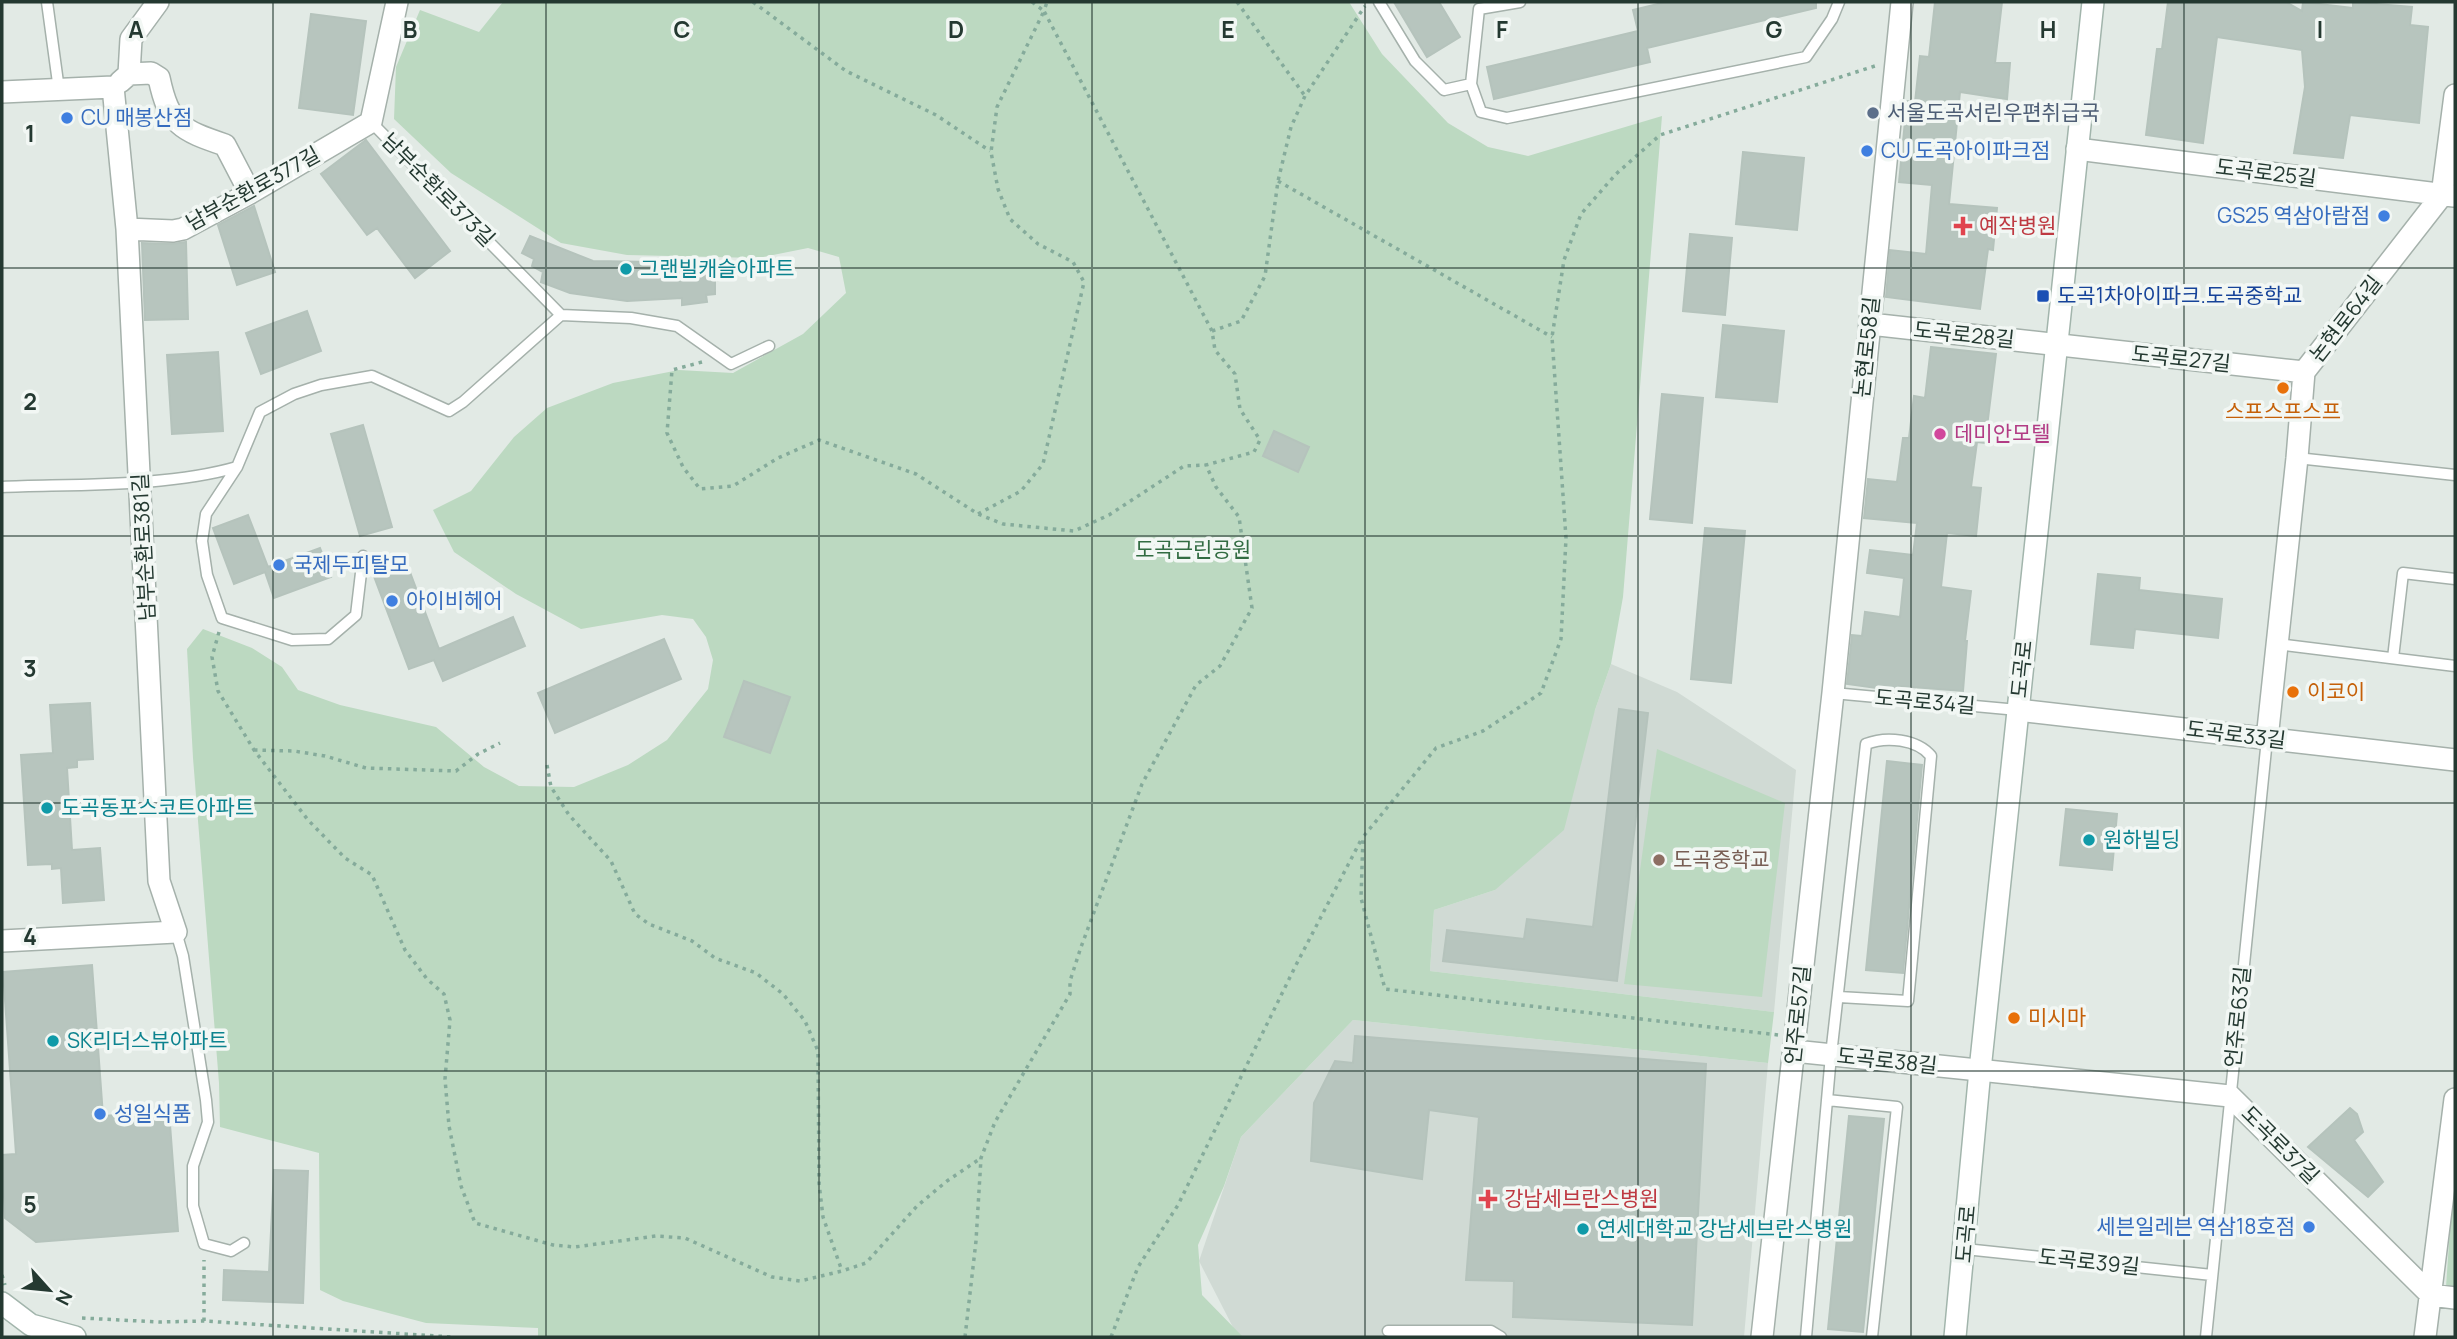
<svg xmlns="http://www.w3.org/2000/svg" width="2457" height="1339" font-family="Manrope,'Noto Sans KR',sans-serif">
  <style>
    .built { fill: #d0dad4 }
    .green { fill: #bcd9c1 }
    .building { fill: #b7c5be; stroke: #b5c3bc; stroke-width: 2 }
    .lines { fill: none; stroke-linecap: round; stroke-linejoin: round }
    .lane-casing { stroke: #a5b1ab; stroke-width: 13 }
    .street-casing { stroke: #a5b1ab; stroke-width: 24 }
    .secondary-casing { stroke: #a2b5ac; stroke-width: 24 }
    .path { stroke: #85ab9b; stroke-width: 3.5; stroke-dasharray: 3.5 5; stroke-linecap: butt }
    .lane { stroke: #fff; stroke-width: 10 }
    .street { stroke: #fff; stroke-width: 21 }
    .secondary { stroke: #fff; stroke-width: 21 }
    .grid { fill: none; stroke: #243931; stroke-width: 2; stroke-opacity: 0.55 }
    .service-dot { fill: #5c6f8a; stroke: #f2f7f4; stroke-width: 2.5 }
    .shop-dot { fill: #3f7fe0; stroke: #f2f7f4; stroke-width: 2.5 }
    .health-dot { fill: #e0444e; stroke: #f2f7f4; stroke-width: 2.5 }
    .culture-dot { fill: #0f9aa8; stroke: #f2f7f4; stroke-width: 2.5 }
    .transit-dot { fill: #1a4fb4; stroke: #f2f7f4; stroke-width: 2.5 }
    .food-dot { fill: #e8710a; stroke: #f2f7f4; stroke-width: 2.5 }
    .hotel-dot { fill: #d1479c; stroke: #f2f7f4; stroke-width: 2.5 }
    .education-dot { fill: #8d6e63; stroke: #f2f7f4; stroke-width: 2.5 }
    .labels { text-anchor: middle; stroke-width: 7; stroke-linejoin: round; paint-order: stroke }
    .service-label { font-size: 21px; fill: #4e5e75; stroke: #f2f7f4; text-anchor: start }
    .shop-label { font-size: 21px; fill: #366cbe; stroke: #f2f7f4; text-anchor: start }
    .street-label { font-size: 21px; fill: #243931; stroke: #f2f7f4 }
    .health-label { font-size: 21px; fill: #be3a42; stroke: #f2f7f4; text-anchor: start }
    .culture-label { font-size: 21px; fill: #0d838f; stroke: #f2f7f4; text-anchor: start }
    .transit-label { font-size: 21px; fill: #164399; stroke: #f2f7f4; text-anchor: start }
    .food-label { font-size: 21px; fill: #c56008; stroke: #f2f7f4; text-anchor: start }
    .hotel-label { font-size: 21px; fill: #b23c85; stroke: #f2f7f4; text-anchor: start }
    .park-label { font-size: 21px; fill: #326c42; stroke: #f2f7f4 }
    .education-label { font-size: 21px; fill: #785e54; stroke: #f2f7f4; text-anchor: start }
    .grid-label { font-size: 23px; text-anchor: middle; font-weight: bold; fill: #243931; stroke: #f2f7f4; stroke-width: 7; stroke-linejoin: round; paint-order: stroke }
  </style>
  <rect width="100%" height="100%" fill="#e2eae5"/>
  <path class="built" d="M 1611,664 L 1677,692 L 1796,770 L 1774,1012 L 1430,971 L 1434,910 L 1495,890 L 1595,710 Z
    M 1353,1020 L 1768,1063 L 1744,1337 L 1238,1337 L 1199,1261 L 1241,1137 Z"/>
  <path class="green" d="M 503,2 L 1349,2 L 1382,54 L 1448,123 L 1488,147 L 1528,156 L 1662,116 L 1623,597 L 1611,664 L 1595,710 L 1564,830 L 1495,890 L 1434,910 L 1430,971 L 1774,1012 L 1768,1063 L 1353,1020 L 1241,1137 L 1224,1186 L 1198,1245 L 1202,1295 L 1243,1337 L 538,1337 L 538,1328 L 426,1323 L 343,1301 L 320,1290 L 319,1153 L 220,1127 L 219,1083 L 193,758 L 187,649 L 203,629 L 252,648 L 282,667 L 298,690 L 340,705 L 436,727 L 484,767 L 519,786 L 574,787 L 628,765 L 667,740 L 708,689 L 713,660 L 706,637 L 693,619 L 662,615 L 581,629 L 516,594 L 454,552 L 433,510 L 471,491 L 514,437 L 547,408 L 613,383 L 679,370 L 733,373 L 803,334 L 846,293 L 839,257 L 808,248 L 758,258 L 627,255 L 561,243 L 451,173 L 394,119 L 396,67 L 420,10 L 479,32 Z
    M 1657,749 L 1785,803 L 1762,997 L 1624,984 Z
    M 2455,1155 L 2455,1288 L 2446,1287 Z"/>
  <path class="building" d="M 1394,2 L 1439,2 L 1460,37 L 1427,57 Z
    M 1666,2 L 1816,2 L 1816,8 L 1647,48 L 1650,62 L 1494,99 L 1487,67 L 1638,31 L 1633,10 Z
    M 1935,2 L 2002,2 L 1995,63 L 2010,63 L 2007,99 L 1960,92 L 1949,204 L 1997,208 L 1993,250 L 1988,249 L 1980,309 L 1886,297 L 1890,250 L 1926,254 L 1932,185 L 1899,182 L 1907,101 L 1915,102 L 1920,56 L 1929,57 Z
    M 2168,2 L 2286,2 L 2302,11 L 2303,2 L 2353,8 L 2353,2 L 2412,7 L 2410,25 L 2428,27 L 2419,123 L 2350,115 L 2343,158 L 2294,153 L 2305,87 L 2302,50 L 2217,37 L 2203,143 L 2146,135 L 2157,49 L 2162,49 Z
    M 311,14 L 366,21 L 353,115 L 299,108 Z
    M 366,140 L 450,251 L 415,278 L 377,228 L 367,235 L 321,174 Z
    M 1743,152 L 1804,158 L 1797,230 L 1736,224 Z
    M 254,206 L 275,272 L 237,285 L 218,225 Z
    M 1690,234 L 1732,238 L 1725,315 L 1683,311 Z
    M 530,236 L 593,261 L 715,263 L 715,294 L 706,295 L 707,302 L 682,305 L 682,298 L 627,301 L 570,293 L 541,282 L 543,272 L 532,266 L 534,259 L 522,253 Z
    M 186,242 L 188,319 L 145,320 L 142,243 L 173,244 Z
    M 307,311 L 321,351 L 261,374 L 246,333 Z
    M 1723,325 L 1784,331 L 1777,402 L 1716,397 Z
    M 1931,347 L 1996,354 L 1985,443 L 1977,442 L 1971,487 L 1981,488 L 1976,536 L 1947,533 L 1941,587 L 1971,591 L 1965,641 L 1967,641 L 1963,691 L 1899,686 L 1898,691 L 1847,684 L 1852,635 L 1862,636 L 1865,612 L 1900,617 L 1904,578 L 1867,573 L 1870,550 L 1913,555 L 1917,523 L 1864,518 L 1868,479 L 1897,482 L 1903,438 L 1909,438 L 1914,396 L 1925,398 Z
    M 218,352 L 223,431 L 172,434 L 167,355 Z
    M 1662,394 L 1703,398 L 1692,523 L 1650,519 Z
    M 363,425 L 392,527 L 360,536 L 331,434 Z
    M 1274,431 L 1309,447 L 1298,472 L 1263,456 Z
    M 248,515 L 268,567 L 320,548 L 331,577 L 274,598 L 265,572 L 234,584 L 213,528 Z
    M 1705,528 L 1745,531 L 1731,683 L 1691,679 Z
    M 405,559 L 439,649 L 513,617 L 525,646 L 443,681 L 434,660 L 409,669 L 372,571 Z
    M 2098,574 L 2140,578 L 2139,590 L 2222,599 L 2218,638 L 2135,629 L 2133,648 L 2091,644 Z
    M 664,639 L 681,679 L 555,733 L 538,693 Z
    M 744,681 L 790,697 L 770,753 L 724,737 Z
    M 90,703 L 93,759 L 77,760 L 77,767 L 67,768 L 72,850 L 100,848 L 104,900 L 63,903 L 61,868 L 52,869 L 52,864 L 28,865 L 21,755 L 53,753 L 50,705 Z
    M 1619,709 L 1648,713 L 1617,981 L 1443,961 L 1447,930 L 1524,939 L 1527,919 L 1593,927 Z
    M 1887,761 L 1922,765 L 1903,973 L 1866,970 Z
    M 2066,809 L 2117,814 L 2112,870 L 2060,865 Z
    M 92,965 L 103,1116 L 169,1111 L 178,1231 L 36,1242 L 5,1218 L 2,1155 L 16,1154 L 3,972 Z
    M 1355,1036 L 1706,1064 L 1692,1325 L 1513,1317 L 1514,1281 L 1466,1280 L 1479,1117 L 1429,1110 L 1422,1179 L 1311,1161 L 1314,1103 L 1335,1061 L 1353,1063 Z
    M 2350,1108 L 2357,1114 L 2363,1132 L 2354,1140 L 2383,1182 L 2368,1197 L 2308,1147 Z
    M 1849,1116 L 1884,1119 L 1863,1332 L 1828,1329 Z
    M 274,1170 L 308,1171 L 303,1303 L 223,1300 L 224,1270 L 269,1272 Z"/>
  <g class="lines">
    <defs>
      <path id="lane" d="M 47,2 L 59,90
        M 1379,2 L 1415,61 L 1444,90 L 1471,84
        M 1520,2 L 1479,9 L 1471,84 L 1481,112 L 1507,118 L 1806,57 L 1832,19 L 1839,2
        M 371,122 L 561,315
        M 2297,458 L 2455,475
        M 2,487 C 74,484 168,487 237,467
        M 363,556 L 356,615 L 328,639 L 292,640 L 222,618 L 207,575 L 202,541 L 206,514 L 237,467 L 260,412 L 294,394 L 321,385 L 372,376 L 449,411 L 463,402 L 561,315 L 631,318 L 677,326 L 731,364 L 769,346
        M 2277,644 L 2455,666
        M 2393,658 L 2403,573 L 2455,579
        M 1833,693 L 2018,710
        M 176,932 L 183,956 L 206,1100 L 208,1122 L 193,1166 L 193,1206 L 204,1244 L 231,1251 L 244,1243
        M 1827,1100 L 1897,1107 L 1872,1337
        M 1965,1249 L 2212,1275
        M 1388,1331 L 1491,1331 L 1501,1337
        M 1806,1337 L 1831,1055 L 1866,744 C 1886,736 1917,739 1931,756 L 1908,1001 L 1839,997
        M 2206,1337 L 2267,739"/>
      <path id="street" d="M 129,74 L 151,73 L 159,78 C 169,125 181,130 225,145 L 250,193
        M 120,82 L 129,74 L 131,39 L 158,2
        M 2,92 L 113,87
        M 2077,149 L 2454,196
        M 127,229 L 173,231 L 183,229 L 250,193 L 371,122 L 397,2
        M 1870,324 L 2304,372
        M 2018,710 L 2455,760
        M 2267,739 L 2297,458 L 2304,372 L 2442,195 L 2455,95
        M 2,941 L 176,932 L 159,881 L 127,229 L 113,87
        M 1794,1051 L 2230,1096 L 2431,1295 L 2455,1298
        M 1762,1337 L 1833,693 L 1902,2
        M 2425,1337 L 2455,1099"/>
      <path id="secondary" d="M 2,1303 L 31,1325 L 75,1337
        M 1955,1337 L 1980,1070 L 2093,2"/>
    </defs>
    <use href="#lane" class="lane-casing"/>
    <use href="#street" class="street-casing"/>
    <use href="#secondary" class="secondary-casing"/>
    <path class="path" d="M 753,2 L 846,71 L 936,115 L 990,151
      M 1237,2 L 1305,96
      M 1278,181 L 1552,337
      M 1212,331 L 1241,321 L 1265,276 L 1278,181 L 1291,127 L 1305,96 L 1365,6
      M 702,362 L 672,370 L 667,433 L 683,467 L 700,489 L 733,486 L 778,458 L 819,440 L 916,474 L 978,514 L 1003,524 L 1074,531 L 1109,515 L 1184,466 L 1206,465
      M 978,514 L 1021,491 L 1043,464 L 1084,282 L 1073,262 L 1038,244 L 1010,219 L 998,189 L 991,152 L 997,107 L 1044,11 L 1032,2
      M 219,632 L 212,657 L 218,691 L 254,750 L 308,820 L 345,858 L 372,875 L 405,950 L 427,979 L 444,994 L 450,1020 L 445,1079 L 449,1126 L 461,1186 L 475,1223 L 553,1245 L 575,1247 L 656,1236 L 685,1238 L 772,1277 L 800,1281 L 842,1271 L 866,1263 L 917,1206 L 947,1181 L 981,1158
      M 254,750 L 294,751 L 325,756 L 366,768 L 456,771 L 478,754 L 500,743
      M 547,765 L 551,787 L 569,815 L 611,861 L 635,914 L 649,924 L 692,941 L 715,958 L 756,973 L 783,994 L 805,1021 L 818,1051 L 819,1183 L 823,1217 L 842,1271
      M 1778,1035 L 1385,989 L 1361,898 L 1363,837 L 1436,748 L 1483,731 L 1541,693 L 1561,639 L 1566,538 L 1552,337 L 1564,260 L 1581,214 L 1616,174 L 1660,135 L 1878,65
      M 2,1275 L 5,1285
      M 82,1318 L 159,1322 L 204,1321 L 452,1337
      M 204,1321 L 204,1260
      M 965,1337 L 976,1241 L 981,1158 L 995,1122 L 1070,994 L 1070,981 L 1081,947 L 1142,784 L 1196,685 L 1220,666 L 1252,608 L 1239,517 L 1216,487 L 1206,465 L 1254,452 L 1260,440 L 1240,409 L 1235,374 L 1215,350 L 1212,331 L 1044,11 L 1047,2
      M 1111,1337 L 1138,1267 L 1178,1205 L 1296,965 L 1362,838"/>
    <use href="#lane" class="lane"/>
    <use href="#street" class="street"/>
    <use href="#secondary" class="secondary"/>
  </g>
  <path class="grid" d="M 273,2 L 273,1337M 546,2 L 546,1337M 819,2 L 819,1337M 1092,2 L 1092,1337M 1365,2 L 1365,1337M 1638,2 L 1638,1337M 1911,2 L 1911,1337M 2184,2 L 2184,1337M 2,268 L 2455,268M 2,536 L 2455,536M 2,803 L 2455,803M 2,1071 L 2455,1071"/>
  <circle class="service-dot" cx="1873" cy="113" r="7"/>
  <g class="shop-dot">
    <circle cx="67" cy="118" r="7"/>
    <circle cx="1867" cy="151" r="7"/>
    <circle cx="2384" cy="216" r="7"/>
    <circle cx="279" cy="565" r="7"/>
    <circle cx="392" cy="601" r="7"/>
    <circle cx="100" cy="1114" r="7"/>
    <circle cx="2309" cy="1227" r="7"/>
  </g>
  <g class="health-dot">
    <path d="M1959.5 215.5h7v7h7v7h-7v7h-7v-7h-7v-7h7z"/>
    <path d="M1484.5 1188.5h7v7h7v7h-7v7h-7v-7h-7v-7h7z"/>
  </g>
  <g class="culture-dot">
    <circle cx="626" cy="269" r="7"/>
    <circle cx="47" cy="808" r="7"/>
    <circle cx="2089" cy="840" r="7"/>
    <circle cx="53" cy="1041" r="7"/>
    <circle cx="1583" cy="1229" r="7"/>
  </g>
  <rect class="transit-dot" x="2036" y="289" width="14" height="14" rx="3.5"/>
  <g class="food-dot">
    <circle cx="2283" cy="388" r="7"/>
    <circle cx="2293" cy="692" r="7"/>
    <circle cx="2014" cy="1018" r="7"/>
  </g>
  <circle class="hotel-dot" cx="1940" cy="434" r="7"/>
  <circle class="education-dot" cx="1659" cy="860" r="7"/>
  <g class="labels">
    <g class="service-label">
      <text x="1887" y="120">서울도곡서린우편취급국</text>
    </g>
    <g class="shop-label">
      <text x="81" y="125">CU 매봉산점</text>
      <text x="1881" y="158">CU 도곡아이파크점</text>
      <text x="2370" y="223" text-anchor="end">GS25 역삼아람점</text>
      <text x="293" y="572">국제두피탈모</text>
      <text x="406" y="608">아이비헤어</text>
      <text x="114" y="1121">성일식품</text>
      <text x="2295" y="1234" text-anchor="end">세븐일레븐 역삼18호점</text>
    </g>
    <g class="street-label">
      <text transform="translate(2266 173) rotate(7)" y="7">도곡로25길</text>
      <text transform="translate(253 189) rotate(-29)" y="7">남부순환로377길</text>
      <text transform="translate(438 190) rotate(45)" y="7">남부순환로373길</text>
      <text transform="translate(2346 319) rotate(-52)" y="7">논현로64길</text>
      <text transform="translate(1964 335) rotate(6)" y="7">도곡로28길</text>
      <text transform="translate(1867 347) rotate(-84)" y="7">논현로58길</text>
      <text transform="translate(2181 359) rotate(6)" y="7">도곡로27길</text>
      <text transform="translate(144 547) rotate(-93)" y="7">남부순환로381길</text>
      <text transform="translate(2022 669) rotate(-84)" y="7">도곡로</text>
      <text transform="translate(1925 702) rotate(5)" y="7">도곡로34길</text>
      <text transform="translate(2236 735) rotate(7)" y="7">도곡로33길</text>
      <text transform="translate(1798 1015) rotate(-84)" y="7">언주로57길</text>
      <text transform="translate(2238 1017) rotate(-84)" y="7">언주로63길</text>
      <text transform="translate(1887 1061) rotate(6)" y="7">도곡로38길</text>
      <text transform="translate(2280 1145) rotate(45)" y="7">도곡로37길</text>
      <text transform="translate(1966 1234) rotate(-85)" y="7">도곡로</text>
      <text transform="translate(2089 1262) rotate(6)" y="7">도곡로39길</text>
    </g>
    <g class="health-label">
      <text x="1979" y="233">예작병원</text>
      <text x="1504" y="1206">강남세브란스병원</text>
    </g>
    <g class="culture-label">
      <text x="640" y="276">그랜빌캐슬아파트</text>
      <text x="61" y="815">도곡동포스코트아파트</text>
      <text x="2103" y="847">원하빌딩</text>
      <text x="67" y="1048">SK리더스뷰아파트</text>
      <text x="1597" y="1236">연세대학교 강남세브란스병원</text>
    </g>
    <g class="transit-label">
      <text x="2057" y="303">도곡1차아이파크.도곡중학교</text>
    </g>
    <g class="food-label">
      <text x="2283" y="419" text-anchor="middle">스프스프스프</text>
      <text x="2307" y="699">이코이</text>
      <text x="2028" y="1025">미시마</text>
    </g>
    <g class="hotel-label">
      <text x="1954" y="441">데미안모텔</text>
    </g>
    <g class="park-label">
      <text x="1193" y="557">도곡근린공원</text>
    </g>
    <g class="education-label">
      <text x="1673" y="867">도곡중학교</text>
    </g>
  </g>
  <g class="grid-label">
    <text x="136" y="38">A</text>
    <text x="410" y="38">B</text>
    <text x="682" y="38">C</text>
    <text x="956" y="38">D</text>
    <text x="1228" y="38">E</text>
    <text x="1502" y="38">F</text>
    <text x="1774" y="38">G</text>
    <text x="2048" y="38">H</text>
    <text x="2320" y="38">I</text>
    <text x="30" y="142">1</text>
    <text x="30" y="410">2</text>
    <text x="30" y="677">3</text>
    <text x="30" y="945">4</text>
    <text x="30" y="1213">5</text>
  </g>
  <rect width="2457" height="1339" fill="none" stroke="#243931" stroke-width="7"/>
  <g transform="translate(49 1290) rotate(117)" stroke="#f2f7f4" stroke-width="5" paint-order="stroke">
  <path d="M0-5L12 26L0 18L-12 26Z" fill="#243931"/>
  <text y="-10" font-size="19" font-weight="bold" text-anchor="middle" fill="#243931">N</text>
  </g>
</svg>
